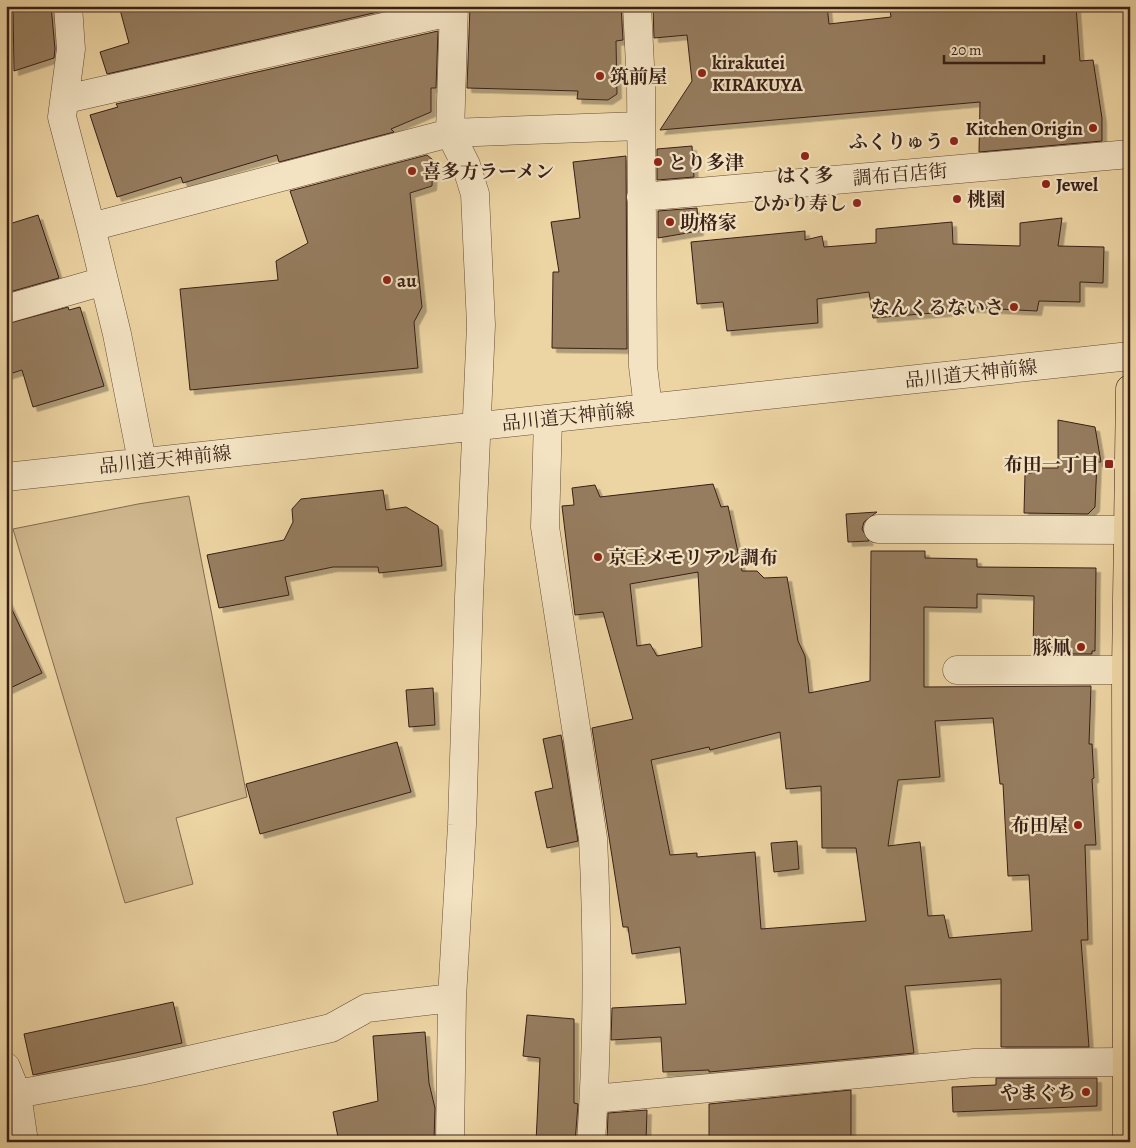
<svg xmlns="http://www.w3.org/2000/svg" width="1136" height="1148" font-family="Alegreya,'Noto Serif JP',serif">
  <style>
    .green { fill: #ceb58b; stroke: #836a50 }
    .building { fill: #967d5f; stroke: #381f16; fill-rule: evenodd; filter: url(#shadow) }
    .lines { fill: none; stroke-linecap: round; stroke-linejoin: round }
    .minor-casing { stroke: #654c39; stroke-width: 29 }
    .major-casing { stroke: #381f16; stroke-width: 29 }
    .minor { stroke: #f3e3c3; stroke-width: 28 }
    .major { stroke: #edd4a3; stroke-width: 28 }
    .poi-dot { fill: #8f2418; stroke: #f3e3c3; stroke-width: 2 }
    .labels { text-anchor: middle; stroke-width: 4.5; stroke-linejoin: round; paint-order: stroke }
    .poi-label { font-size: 19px; font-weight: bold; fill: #381f16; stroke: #f3e3c3; text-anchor: start }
    .street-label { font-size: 19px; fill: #381f16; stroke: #f3e3c3 }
  </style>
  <defs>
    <filter id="shadow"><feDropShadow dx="4.5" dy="4.5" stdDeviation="0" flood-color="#0004"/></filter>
  </defs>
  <rect width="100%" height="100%" fill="#edd4a3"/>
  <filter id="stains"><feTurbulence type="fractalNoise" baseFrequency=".004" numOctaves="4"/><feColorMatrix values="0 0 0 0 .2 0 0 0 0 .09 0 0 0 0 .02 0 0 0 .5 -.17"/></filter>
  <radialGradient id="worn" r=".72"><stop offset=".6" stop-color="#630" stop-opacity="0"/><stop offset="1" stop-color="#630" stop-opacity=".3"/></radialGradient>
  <path class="green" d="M 189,496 L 247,797 L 176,818 L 193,884 L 125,903 L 13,529 L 138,504 Z"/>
  <path class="building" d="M 13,6 L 51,6 L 55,49 L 54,58 L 14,71 Z
    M 119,6 L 404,6 L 107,74 L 100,52 L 129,43 Z
    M 470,6 L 621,6 L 623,40 L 616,41 L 617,94 L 608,100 L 577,99 L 578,91 L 467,88 Z
    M 653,6 L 827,6 L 829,24 L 891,17 L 890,10 L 939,6 L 1076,6 L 1080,61 L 1093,60 L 1102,118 L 1102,141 L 979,152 L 980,102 L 660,130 L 692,81 L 687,35 L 654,38 Z
    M 438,31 L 436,88 L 431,88 L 431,112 L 391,129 L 394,132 L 279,162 L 277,155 L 183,183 L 181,177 L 117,197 L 90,115 L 118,107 L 116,104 Z
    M 692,146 L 694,177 L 657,180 L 657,149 Z
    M 427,155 L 433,160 L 432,186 L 410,193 L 422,307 L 414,322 L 418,368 L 190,390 L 180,289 L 278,280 L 276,261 L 308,243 L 290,191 Z
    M 626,156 L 627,349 L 552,348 L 553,272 L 559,272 L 551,222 L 580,218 L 573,162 Z
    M 697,208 L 699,231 L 658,238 L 658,211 Z
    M 38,215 L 59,278 L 6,293 L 6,225 Z
    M 1062,218 L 1058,246 L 1104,247 L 1103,283 L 1080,282 L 1080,302 L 1039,301 L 1037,311 L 958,307 L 958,311 L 873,318 L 869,292 L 817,299 L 818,323 L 727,331 L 723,302 L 697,304 L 691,242 L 805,231 L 805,240 L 822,236 L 824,247 L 876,243 L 876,229 L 952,222 L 953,244 L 1020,246 L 1020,223 Z
    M 68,307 L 69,310 L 80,307 L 104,386 L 33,407 L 22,370 L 6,375 L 6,324 Z
    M 1058,420 L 1095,427 L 1101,462 L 1097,462 L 1095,507 L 1088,514 L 1024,513 L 1025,474 L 1035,472 L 1036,468 L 1058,468 Z
    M 713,484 L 721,507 L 728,506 L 742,571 L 757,571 L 764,578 L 787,577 L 798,641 L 805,656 L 809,693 L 870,681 L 871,551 L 925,551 L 925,558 L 977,559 L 977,567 L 1096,568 L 1095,651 L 1092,651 L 1092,654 L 1033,654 L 1034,596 L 977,594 L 977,608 L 924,607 L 924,687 L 1091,686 L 1089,744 L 1092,744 L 1094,778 L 1092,779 L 1096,845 L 1085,845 L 1088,940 L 1081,940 L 1089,1047 L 1001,1047 L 1001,979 L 905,986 L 914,1053 L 709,1072 L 709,1070 L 663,1072 L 661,1037 L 611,1040 L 612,1008 L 686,1004 L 680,947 L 632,954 L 628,927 L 623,927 L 592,728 L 633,719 L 603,612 L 575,615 L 562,506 L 574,505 L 572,488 L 595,485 L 600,497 ZM 698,572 L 702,647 L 657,656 L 650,644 L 637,646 L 630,584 ZM 993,718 L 1000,784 L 1003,784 L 1008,876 L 1029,875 L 1032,931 L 949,938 L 944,915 L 928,916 L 920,842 L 888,846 L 898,780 L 940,777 L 935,721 ZM 780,732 L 786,789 L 821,786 L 822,848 L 856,848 L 866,921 L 761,929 L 755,852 L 697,857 L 697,853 L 670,855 L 651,760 L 709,747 L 710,750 Z
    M 383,490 L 386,510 L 406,507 L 438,526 L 442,566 L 379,573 L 378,567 L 333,567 L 285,577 L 289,595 L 219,608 L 207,555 L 284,540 L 293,522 L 292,509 L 301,499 Z
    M 877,512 L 864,522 L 862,529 L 869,541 L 848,542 L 846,514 Z
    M 6,597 L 42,673 L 6,690 Z
    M 433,688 L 435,725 L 409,727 L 406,690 Z
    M 561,735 L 578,841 L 547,848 L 535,792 L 553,788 L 543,739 Z
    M 397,742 L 411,792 L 260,834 L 246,784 Z
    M 797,841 L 799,869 L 774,872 L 771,843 Z
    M 173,1002 L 182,1043 L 33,1075 L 24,1034 Z
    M 527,1015 L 574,1019 L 574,1103 L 578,1104 L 575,1142 L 536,1142 L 540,1058 L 523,1056 Z
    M 425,1032 L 429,1083 L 435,1108 L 434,1140 L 339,1142 L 333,1112 L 378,1101 L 373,1036 Z
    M 996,1078 L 1097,1078 L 1097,1106 L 953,1112 L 952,1087 L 996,1085 Z
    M 851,1090 L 851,1142 L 709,1142 L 709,1104 Z
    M 647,1110 L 646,1142 L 607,1142 L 608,1113 Z"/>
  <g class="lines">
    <defs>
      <path id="minor" d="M 68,6 L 71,49 L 62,117 L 91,227 L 117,334 L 142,461
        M 637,6 L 641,85 L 643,366 L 648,408
        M 66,99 L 454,11
        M 641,197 L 1130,154
        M 91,227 L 450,133 L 640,126
        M 6,309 L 104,281
        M 548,419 L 545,527 L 593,838 C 598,938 598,1041 591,1142
        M 6,477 L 1130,356
        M 878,529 L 1127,530
        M 957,670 L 1126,670
        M 6,1067 L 17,1094 L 24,1142
        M 17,1094 L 140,1071 L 331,1028 L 367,1008 L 452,998
        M 594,1099 L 975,1063 L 1126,1062
        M 450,1142 L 452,998 L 462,825 L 469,597 L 481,325 L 475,194 L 466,165 L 450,133 L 454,6"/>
      <path id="major" d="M 1127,1142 L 1126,670 L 1130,389"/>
    </defs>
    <use href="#minor" class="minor-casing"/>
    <use href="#major" class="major-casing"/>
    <use href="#minor" class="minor"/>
    <use href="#major" class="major"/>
  </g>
  <g class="poi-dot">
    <circle cx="702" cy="73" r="5"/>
    <circle cx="600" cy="76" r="5"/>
    <circle cx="1093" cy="128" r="5"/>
    <circle cx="954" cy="141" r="5"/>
    <circle cx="805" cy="156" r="5"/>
    <circle cx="658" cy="162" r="5"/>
    <circle cx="412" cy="171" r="5"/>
    <circle cx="1046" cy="184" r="5"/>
    <circle cx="957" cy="199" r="5"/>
    <circle cx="857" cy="203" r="5"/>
    <circle cx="670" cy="222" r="5"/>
    <circle cx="387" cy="280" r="5"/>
    <circle cx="1014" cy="307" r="5"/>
    <rect x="1104" y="459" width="10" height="10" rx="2.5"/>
    <circle cx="598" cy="557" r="5"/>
    <circle cx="1081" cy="647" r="5"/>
    <circle cx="1078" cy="825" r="5"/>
    <circle cx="1086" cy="1092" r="5"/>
  </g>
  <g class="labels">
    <g class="poi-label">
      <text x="712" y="69">kirakutei<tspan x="712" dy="22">KIRAKUYA</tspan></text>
      <text x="610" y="83">筑前屋</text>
      <text x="1083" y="135" text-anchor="end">Kitchen Origin</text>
      <text x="944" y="148" text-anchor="end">ふくりゅう</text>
      <text x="668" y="169">とり多津</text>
      <text x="422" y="178">喜多方ラーメン</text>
      <text x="805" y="182" text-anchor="middle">はく多</text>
      <text x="1056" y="191">Jewel</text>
      <text x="967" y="206">桃園</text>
      <text x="847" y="210" text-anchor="end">ひかり寿し</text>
      <text x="680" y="229">助格家</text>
      <text x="397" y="287">au</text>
      <text x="1004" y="314" text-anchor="end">なんくるないさ</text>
      <text x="1099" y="471" text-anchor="end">布田一丁目</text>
      <text x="608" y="564">京王メモリアル調布</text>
      <text x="1071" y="654" text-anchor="end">豚凧</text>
      <text x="1068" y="832" text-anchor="end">布田屋</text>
      <text x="1076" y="1099" text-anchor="end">やまぐち</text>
    </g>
    <g class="street-label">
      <text transform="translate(900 174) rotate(-5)" y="7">調布百店街</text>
      <text transform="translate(971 373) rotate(-6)" y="7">品川道天神前線</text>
      <text transform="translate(568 416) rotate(-6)" y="7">品川道天神前線</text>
      <text transform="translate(165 459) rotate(-6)" y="7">品川道天神前線</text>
    </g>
  </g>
  <rect width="1136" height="1148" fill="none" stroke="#edd4a3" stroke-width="25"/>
  <rect x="8" y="8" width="1121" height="1133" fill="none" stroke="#381f16" stroke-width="2.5"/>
  <rect x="12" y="12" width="1111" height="1123" fill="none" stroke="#381f16"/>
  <path d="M944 55v8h100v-8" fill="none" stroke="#381f16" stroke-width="2.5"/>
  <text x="951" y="55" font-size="15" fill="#381f16" stroke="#f3e3c3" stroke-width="4" paint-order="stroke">20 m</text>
  <rect width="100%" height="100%" filter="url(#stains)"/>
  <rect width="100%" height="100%" fill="url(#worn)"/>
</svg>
